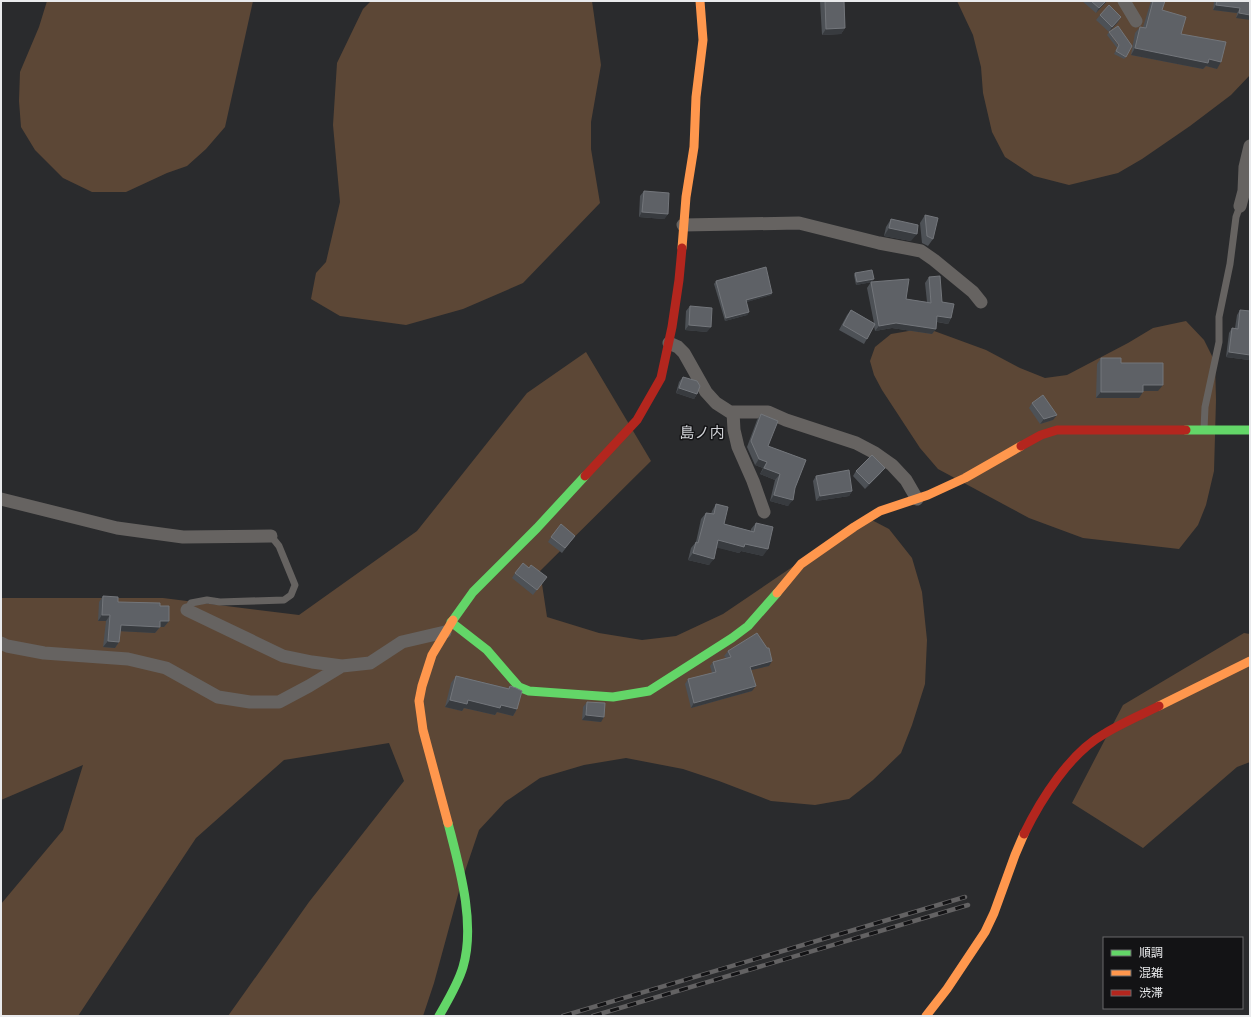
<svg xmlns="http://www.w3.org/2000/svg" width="1251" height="1017" font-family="'PT Serif','Noto Sans JP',serif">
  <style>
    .forest { fill: #5c4736 }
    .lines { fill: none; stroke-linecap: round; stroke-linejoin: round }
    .lane { stroke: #666361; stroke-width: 7 }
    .street { stroke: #666361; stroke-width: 13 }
    .fast { stroke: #63d668; stroke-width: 9 }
    .slow { stroke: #ff974d; stroke-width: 9 }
    .jam { stroke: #b3261e; stroke-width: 9 }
    .rail-casing { stroke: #636263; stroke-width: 4.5 }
    .rail { stroke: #131315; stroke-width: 3; stroke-dasharray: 9; stroke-linecap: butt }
    .wall { fill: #4d5156 }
    .shaded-wall { fill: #383b3f }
    .building { fill: #5e6166; stroke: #73767b }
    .labels { text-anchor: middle; stroke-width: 3; stroke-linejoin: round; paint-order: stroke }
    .quarter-label { font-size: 15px; fill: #cfd1d5; stroke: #131315 }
  </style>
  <rect width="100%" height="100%" fill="#2a2b2d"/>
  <path class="forest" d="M 47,1 L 253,1 L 225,127 L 206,149 L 187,166 L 167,173 L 126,192 L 92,192 L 63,178 L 35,150 L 21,127 L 19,101 L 20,72 L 39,27 Z
    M 371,1 L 592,1 L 601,65 L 591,122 L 591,149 L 600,203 L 523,283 L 463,309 L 406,325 L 340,316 L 311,299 L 316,273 L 326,262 L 340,202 L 333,125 L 337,63 L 363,9 Z
    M 957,1 L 1250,1 L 1250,75 L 1231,95 L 1190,126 L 1142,159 L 1118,173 L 1069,185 L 1034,176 L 1005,157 L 992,132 L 983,93 L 981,67 L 973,35 Z
    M 1186,321 L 1204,340 L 1215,362 L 1216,400 L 1214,471 L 1206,505 L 1198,525 L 1179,549 L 1083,538 L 1029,518 L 938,469 L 920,448 L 882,390 L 874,375 L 870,361 L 875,347 L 891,334 L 926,328 L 986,350 L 1020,368 L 1045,378 L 1067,375 L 1128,343 L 1153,328 Z
    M 586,352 L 651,461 L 540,571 L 547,617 L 599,633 L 642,640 L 676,636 L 723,614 L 866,517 L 889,529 L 912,558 L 922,592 L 927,640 L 925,684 L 912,725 L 901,753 L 873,780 L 849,799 L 815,805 L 771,801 L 719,781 L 683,769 L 626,758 L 584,765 L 540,778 L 505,802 L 479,830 L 462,880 L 434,983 L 423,1016 L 228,1016 L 309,902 L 404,781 L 389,743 L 284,760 L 196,838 L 78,1016 L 1,1016 L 1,904 L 63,830 L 83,765 L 1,800 L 1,598 L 163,598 L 299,615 L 417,531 L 527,393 Z
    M 1244,633 L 1250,634 L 1250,762 L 1237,767 L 1143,848 L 1072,803 L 1123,705 Z"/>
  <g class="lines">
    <path class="lane" d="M 1204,429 L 1205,407 L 1219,342 L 1219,317 L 1230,264 L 1236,217 L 1240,206
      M 187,610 L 191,603 L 207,600 L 220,602 L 284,600 L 291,595 L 295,585 L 279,546 L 271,536"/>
    <path class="street" d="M 1124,1 L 1136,21
      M 1240,206 L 1244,191 L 1245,167 L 1250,146
      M 683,225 L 799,223 L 879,243 L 921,251 L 934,260 L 973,292 L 981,302
      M 669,343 L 678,347 L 684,353 L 706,392 L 716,403 L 730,412 L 768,412 L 786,420 L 856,443 L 875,453 L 892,465 L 906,480 L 917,499
      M 733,412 L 734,430 L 738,447 L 753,481 L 764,512
      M 1,499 L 117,528 L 183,537 L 271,536
      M 187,610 L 283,656 L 312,662 L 342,666
      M 1,643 L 7,646 L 44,653 L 128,659 L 166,668 L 218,697 L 250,702 L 279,702 L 309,686 L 342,666 L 370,663 L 402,642 L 445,632"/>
    <path class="fast" d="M 1186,430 L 1250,430
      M 453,620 L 473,592 L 537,528 L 585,476
      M 451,622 L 487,650 L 519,687 L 529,691 L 613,697 L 649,691 L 732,638 L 748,626 L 777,593
      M 439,1016 C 448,1000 458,984 463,967 C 476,923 459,866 448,823"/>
    <path class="slow" d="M 682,248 L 686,197 L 694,147 L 696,97 L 703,40 L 700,1
      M 777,593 L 801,564 L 854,527 L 880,511 L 928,495 L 965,478 L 1021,446
      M 1159,706 L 1250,661
      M 448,823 L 423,730 L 419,701 L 422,686 L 432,655 L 453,620
      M 926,1016 L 947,989 L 985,932 L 994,913 L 1015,855 L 1024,834"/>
    <path class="jam" d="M 1021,446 L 1041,435 L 1057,430 L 1186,430
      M 585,476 L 637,420 L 661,378 L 672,327 L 679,280 L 682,248
      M 1024,834 C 1041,799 1070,753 1104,734 C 1122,723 1141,715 1159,706"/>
    <defs>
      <path id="rail" d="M 563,1016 L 965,897
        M 593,1016 L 968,905"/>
    </defs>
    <use href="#rail" class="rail-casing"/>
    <use href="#rail" class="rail"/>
  </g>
  <path class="wall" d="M 820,1 L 844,1 L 845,28 L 841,34 L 822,35 Z
    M 1082,1 L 1107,1 L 1096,13 Z
    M 1151,1 L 1153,1 L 1162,10 L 1181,34 L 1217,69 L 1206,66 L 1203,69 L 1131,55 L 1135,33 L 1140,27 L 1143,27 Z
    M 1214,1 L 1250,1 L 1236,18 L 1237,13 L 1213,10 Z
    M 1100,15 L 1121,17 L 1118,22 L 1109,32 L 1096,20 Z
    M 1109,32 L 1126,57 L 1124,59 L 1114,54 L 1117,48 L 1107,35 Z
    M 644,191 L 668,214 L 664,219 L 639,217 L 640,196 Z
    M 925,215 L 933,239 L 928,246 L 922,243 L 920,223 Z
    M 891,219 L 911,241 L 884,236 L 886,227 Z
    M 855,273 L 872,282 L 856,285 L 854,275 Z
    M 929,277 L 951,318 L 948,324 L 937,322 L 932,334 L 892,328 L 875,331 L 874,326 L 864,344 L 839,330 L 847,315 L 851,310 L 874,323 L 867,288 L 871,282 L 906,299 L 927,302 L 925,283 Z
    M 716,281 L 772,293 L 771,295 L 746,302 L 749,312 L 747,315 L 725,321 L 714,284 Z
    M 690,306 L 707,332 L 685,330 L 686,311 Z
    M 1240,310 L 1249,360 L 1226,357 L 1229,333 L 1232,328 L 1235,328 L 1237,315 Z
    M 1101,358 L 1121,363 L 1158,391 L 1143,391 L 1139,398 L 1096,398 L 1097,364 Z
    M 683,377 L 697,394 L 694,399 L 676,393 L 679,382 Z
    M 1032,403 L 1053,420 L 1040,424 L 1029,408 Z
    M 761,414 L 768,446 L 806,460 L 788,506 L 770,501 L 775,480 L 760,474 L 763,468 L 755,465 L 747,447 L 757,420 Z
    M 856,471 L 881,473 L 865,489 L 853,476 Z
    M 816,476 L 852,491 L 849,496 L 816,501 L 813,481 Z
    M 716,504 L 724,524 L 751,531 L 751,529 L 756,523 L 763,556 L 741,551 L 739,553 L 717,547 L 709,565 L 688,560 L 691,548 L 696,542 L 701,519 L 706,513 L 711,514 L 712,511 Z
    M 575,536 L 562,553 L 548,542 L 551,537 Z
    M 515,573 L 543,582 L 533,595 L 512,578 Z
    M 103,596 L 118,602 L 160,606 L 169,621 L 164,627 L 160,627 L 155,633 L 120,631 L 119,642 L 115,648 L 103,647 L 106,621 L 98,621 L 99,602 Z
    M 728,651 L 769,666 L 751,670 L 752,691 L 691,708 L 685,684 L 688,679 L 712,673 L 710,666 L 713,662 L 726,658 L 724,656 Z
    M 456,676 L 508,688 L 510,686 L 517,709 L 513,716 L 497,712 L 495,715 L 464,708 L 462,711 L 445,707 L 451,683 Z
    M 587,702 L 601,722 L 582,720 L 583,707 Z"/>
  <path class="shaded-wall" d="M 1106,1 L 1107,1 L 1096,13 L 1099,8 Z
    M 1216,5 L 1240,8 L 1237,13 L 1213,10 Z
    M 1239,13 L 1250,15 L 1250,20 L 1236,18 Z
    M 1121,17 L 1118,22 L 1109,32 L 1112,27 Z
    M 845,28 L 841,34 L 822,35 L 826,29 Z
    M 1135,48 L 1209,59 L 1221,62 L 1217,69 L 1206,66 L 1203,69 L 1131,55 Z
    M 642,212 L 668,214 L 664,219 L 639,217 Z
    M 889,228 L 917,234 L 911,241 L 884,236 Z
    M 874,279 L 872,282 L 856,285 L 857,282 Z
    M 772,293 L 771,295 L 744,303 L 746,300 Z
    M 749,312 L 747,315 L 725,321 L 726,318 Z
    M 937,316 L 951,318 L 948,324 L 934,321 Z
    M 896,323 L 936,329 L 932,334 L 892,328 L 875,331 L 879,326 Z
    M 689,325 L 711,327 L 707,332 L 685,330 Z
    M 1229,352 L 1250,355 L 1250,359 L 1249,360 L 1226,357 Z
    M 1143,385 L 1163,385 L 1158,391 L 1139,391 Z
    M 679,388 L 697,394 L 694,399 L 676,393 Z
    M 1101,392 L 1143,392 L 1139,398 L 1096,398 Z
    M 1057,415 L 1053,420 L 1040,424 L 1044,419 Z
    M 759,459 L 767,462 L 763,468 L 755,465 Z
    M 764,468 L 780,474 L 775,480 L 760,474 Z
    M 885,468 L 881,473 L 865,489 L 869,484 Z
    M 852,491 L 849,496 L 816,501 L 820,496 Z
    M 774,495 L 793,500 L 788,506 L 770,501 Z
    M 718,540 L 745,544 L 768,549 L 763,556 L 741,551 L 739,553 L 714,547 Z
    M 693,553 L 714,559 L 709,565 L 688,560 Z
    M 102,615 L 110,615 L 106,621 L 98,621 Z
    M 160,621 L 169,621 L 164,627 L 160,627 L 155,633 L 117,631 L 121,625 Z
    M 108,641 L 119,642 L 115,648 L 103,647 Z
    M 772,661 L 769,666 L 747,671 L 750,667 Z
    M 756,686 L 752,691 L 691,708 L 694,703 Z
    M 450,700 L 468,700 L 501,705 L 517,709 L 513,716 L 497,712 L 495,715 L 464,708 L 462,711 L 445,707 Z
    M 586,715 L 604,717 L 601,722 L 582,720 Z"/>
  <path class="building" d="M 825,1 L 844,1 L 845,28 L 826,29 Z
    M 1091,1 L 1106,1 L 1099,8 Z
    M 1153,1 L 1165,1 L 1162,10 L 1186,17 L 1181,34 L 1226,42 L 1221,62 L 1209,59 L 1208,63 L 1135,48 L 1140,27 L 1146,28 Z
    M 1217,1 L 1250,1 L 1250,15 L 1239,13 L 1240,8 L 1216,5 Z
    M 1109,5 L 1121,17 L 1112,27 L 1100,15 Z
    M 1118,26 L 1132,46 L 1126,57 L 1116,51 L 1119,45 L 1109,32 Z
    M 644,191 L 669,193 L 668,214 L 642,212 Z
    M 925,215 L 938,218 L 933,239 L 927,236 Z
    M 891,219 L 918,225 L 917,234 L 889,228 Z
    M 766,267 L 772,293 L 746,300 L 749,312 L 726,318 L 716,281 Z
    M 872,270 L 874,279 L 857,282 L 855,273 Z
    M 940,276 L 942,302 L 954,304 L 951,318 L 937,316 L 936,329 L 896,323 L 879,326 L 871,282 L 909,279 L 906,299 L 931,303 L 929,277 Z
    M 690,306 L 712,308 L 711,327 L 689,325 Z
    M 851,310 L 875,324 L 867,339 L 843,325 Z
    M 1240,310 L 1250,311 L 1250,355 L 1229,352 L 1232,328 L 1238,329 Z
    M 1101,358 L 1121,358 L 1121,363 L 1163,363 L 1163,385 L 1143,385 L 1143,392 L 1101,392 Z
    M 683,377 L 697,381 L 700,386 L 697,394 L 679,388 Z
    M 1043,395 L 1057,415 L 1044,419 L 1032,403 Z
    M 761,414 L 778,421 L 768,446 L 806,460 L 795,488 L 793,500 L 774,495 L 780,474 L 764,468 L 767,462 L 759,459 L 751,441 Z
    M 872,455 L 885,468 L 869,484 L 856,471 Z
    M 849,470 L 852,491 L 820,496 L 816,476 Z
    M 716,504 L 728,507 L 724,524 L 754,532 L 756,523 L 773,527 L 768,549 L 745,544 L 744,547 L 718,540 L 714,559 L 693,553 L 696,542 L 698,543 L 706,513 L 714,514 Z
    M 561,524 L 575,536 L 565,548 L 551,537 Z
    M 523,563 L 529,568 L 531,565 L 547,577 L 537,590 L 515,573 Z
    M 103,596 L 118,597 L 118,602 L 160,603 L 160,606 L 169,606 L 169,621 L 160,621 L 160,627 L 121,625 L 119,642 L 108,641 L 110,615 L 102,615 Z
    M 757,633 L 767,648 L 769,648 L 772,661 L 750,667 L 756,686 L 694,703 L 688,679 L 716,672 L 713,662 L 731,657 L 728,651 Z
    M 456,676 L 509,689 L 510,686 L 516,688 L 522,691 L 517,709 L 501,705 L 500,708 L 468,700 L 467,704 L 450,700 Z
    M 587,702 L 605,703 L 604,717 L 586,715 Z"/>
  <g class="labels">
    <g class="quarter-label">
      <text x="702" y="438">島ノ内</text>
    </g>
  </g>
  <rect width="1251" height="1017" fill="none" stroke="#e9eaec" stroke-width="4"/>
  <rect x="1103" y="937" width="140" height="72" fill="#131315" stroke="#69696b"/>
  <rect x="1111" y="950" width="20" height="6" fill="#63d668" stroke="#69696b"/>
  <text x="1139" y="957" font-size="12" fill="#e9eaec">順調</text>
  <rect x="1111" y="970" width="20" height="6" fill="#ff974d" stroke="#69696b"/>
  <text x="1139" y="977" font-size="12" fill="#e9eaec">混雑</text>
  <rect x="1111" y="990" width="20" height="6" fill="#b3261e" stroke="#69696b"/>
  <text x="1139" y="997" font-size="12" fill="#e9eaec">渋滞</text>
</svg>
